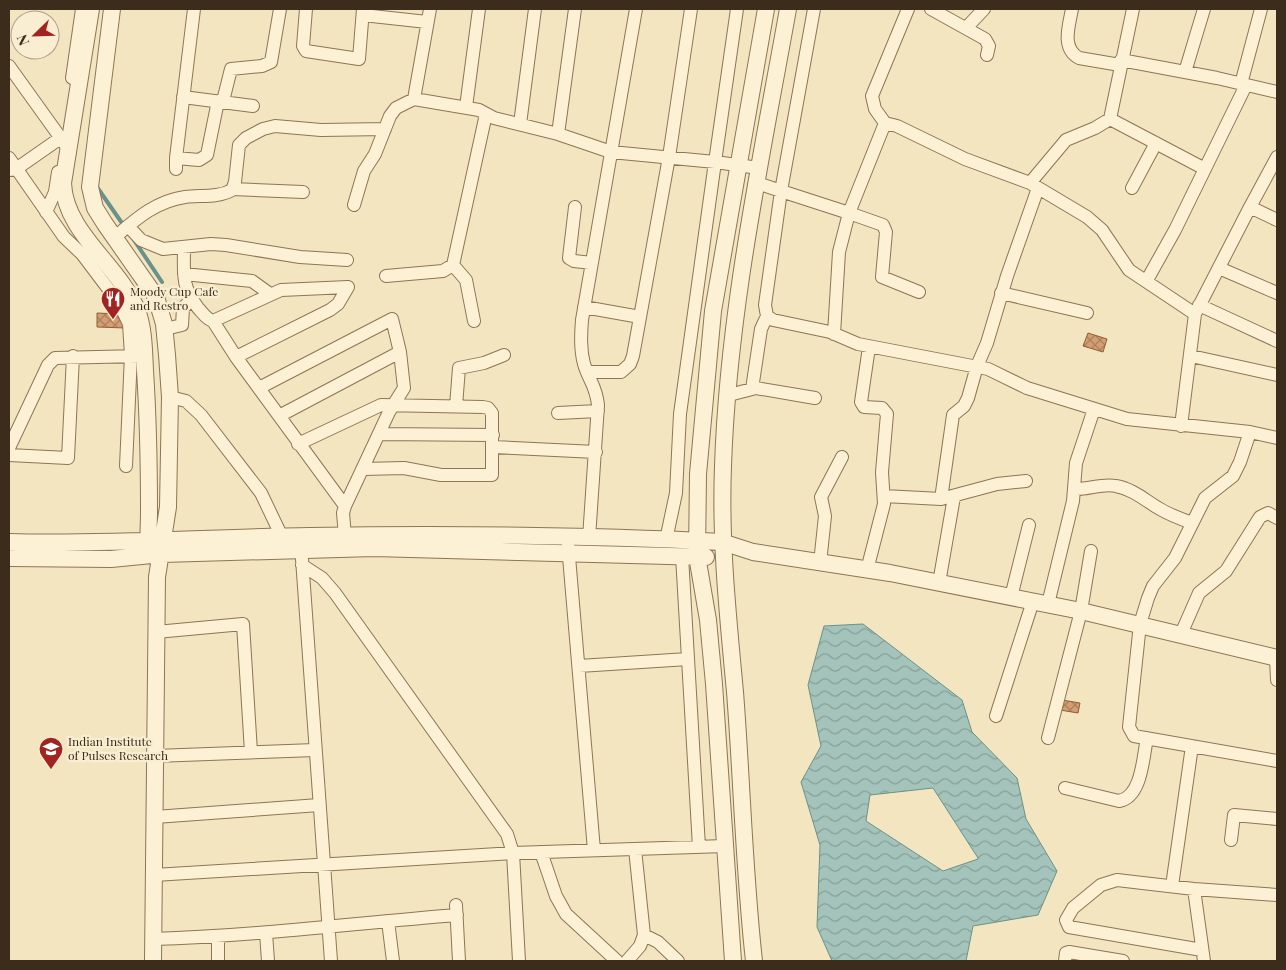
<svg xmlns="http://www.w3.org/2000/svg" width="1286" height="970" font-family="'Playfair Display',serif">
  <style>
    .water { fill: url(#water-waves); stroke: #69938a; fill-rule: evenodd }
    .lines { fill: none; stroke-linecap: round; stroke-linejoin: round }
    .stream { stroke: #69938a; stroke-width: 4 }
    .building { fill: url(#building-cross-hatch); stroke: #8f5e3a }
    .minor-casing { stroke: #8d7556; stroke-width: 14 }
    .tertiary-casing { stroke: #8d7556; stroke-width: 18 }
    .minor { stroke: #fcf1d4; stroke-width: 12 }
    .tertiary { stroke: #fcf1d4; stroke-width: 16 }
    .labels { text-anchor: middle; stroke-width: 4.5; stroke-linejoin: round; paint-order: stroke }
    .poi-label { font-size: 12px; fill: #3b2c1c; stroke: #f9eed1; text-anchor: start }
  </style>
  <defs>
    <pattern id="water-waves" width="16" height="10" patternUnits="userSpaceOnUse" patternTransform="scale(1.25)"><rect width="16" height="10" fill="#a4c4bb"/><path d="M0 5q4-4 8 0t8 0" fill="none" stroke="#879f97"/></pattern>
    <pattern id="building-cross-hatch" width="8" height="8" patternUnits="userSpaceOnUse" patternTransform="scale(1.25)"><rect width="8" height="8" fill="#d49e72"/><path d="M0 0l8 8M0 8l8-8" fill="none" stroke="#ad815d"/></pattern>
  </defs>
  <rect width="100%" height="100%" fill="#f2e5c0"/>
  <path class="water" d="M 863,624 L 962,700 L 972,732 L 1017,778 L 1026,819 L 1057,871 L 1038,915 L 973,926 L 966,961 L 832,961 L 817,927 L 820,845 L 801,782 L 821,746 L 808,685 L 824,626 ZM 933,788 L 978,858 L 978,859 L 943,871 L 866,821 L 870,795 Z"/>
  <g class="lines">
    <path class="stream" d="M 97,187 L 124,226
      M 134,240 L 162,282"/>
  </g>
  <path class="building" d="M 97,313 L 118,314 L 126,328 L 97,327 Z
    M 1088,333 L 1107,339 L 1103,352 L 1083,346 Z
    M 1062,700 L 1080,703 L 1078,713 L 1060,710 Z"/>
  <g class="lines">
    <defs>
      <path id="minor" d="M 306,9 L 303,46 L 306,51 L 359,59 L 363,9
        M 430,9 L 414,99 L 479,110 L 494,118 L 558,134 L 611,152 L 715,162 L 680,414 L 676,493 L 666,540
        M 737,9 L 715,162 L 759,168
        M 814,9 L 781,191 L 849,213 L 885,123 L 897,126 L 965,159 L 1030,183 L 1087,217 L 1102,230 L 1129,270 L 1195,314
        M 931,9 L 985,39 L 989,46 L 987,55
        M 1072,9 C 1069,26 1061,48 1079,58 L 1120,65
        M 363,15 L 427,22
        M 966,28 L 984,9
        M 1121,60 L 1217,78 L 1277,92
        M 9,66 L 70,151
        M 1185,72 L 1204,9
        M 72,78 L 82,9
        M 1241,84 L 1261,9
        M 183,97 L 253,106
        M 223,101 L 231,69 L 262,66 L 271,62 L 280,9
        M 466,107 L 479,9
        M 1110,119 L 1205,169
        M 885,123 L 875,109 L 872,96 L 908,9
        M 520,124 L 535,9
        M 558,134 L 575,9
        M 1277,157 L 1250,207 L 1277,220
        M 9,158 L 64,237 L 82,254 L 119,303 L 129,324 L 131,355 L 126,466
        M 176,158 L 199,160 L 207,155 L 218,101
        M 176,169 L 176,158 L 194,9
        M 9,170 L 16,169 L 59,139
        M 757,183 L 781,191 L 765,305 L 767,316 L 773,320 L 830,332 L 858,344 L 988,369 L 1027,388 L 1127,419 L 1250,432 L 1277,438
        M 1030,183 L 1066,140 L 1095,128 L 1110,119 L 1133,9
        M 1132,188 L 1156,143
        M 233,189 L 303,192
        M 354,205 L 364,171 L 375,154 L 390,116 L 396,108 L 414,99
        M 575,207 L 569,258 L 574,261 L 592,263
        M 46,212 L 55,192 L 58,172
        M 128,226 L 141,240 L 163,249 L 211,244 L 226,245 L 300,257 L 347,260
        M 115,237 C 136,219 156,201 185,197 C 200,195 218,198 232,190 L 235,182 L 239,145 L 246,138 L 263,129 L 275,126 L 321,130 L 385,129
        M 184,247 C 184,275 181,285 198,308 C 203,313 206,319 213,321 L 281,290 L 348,287
        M 453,265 L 466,280 L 474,321
        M 1219,268 L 1277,293
        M 184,274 L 252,281 L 270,294
        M 386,276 L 443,271 L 453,265 L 486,114
        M 1147,280 L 1175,230 L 1246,85
        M 1001,293 L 1087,313
        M 1199,305 L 1277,341
        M 584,307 L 640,317
        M 213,321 L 236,357 L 345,506
        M 165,329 L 182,325 L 183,308 L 192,299
        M 834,334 L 839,252 L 849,213 L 883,225 L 886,232 L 882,277 L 919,292
        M 1191,356 L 1277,375
        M 236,357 L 330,310 L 338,304 L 348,287
        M 587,372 L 621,372 L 630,364 L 633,356 L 669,157 L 691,9
        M 259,388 L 392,319 L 400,352 L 404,388 L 389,412 L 345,506 L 343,513 L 345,536
        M 752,389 L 761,329 L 767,316
        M 729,395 L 756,388 L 815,398
        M 170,397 L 186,401 L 201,415 L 261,493 L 282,537
        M 456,406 L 459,368 L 484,363 L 504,355
        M 558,413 L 598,411
        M 279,416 L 400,352
        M 1181,426 L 1195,314 L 1250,207
        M 1250,432 L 1240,462 L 1233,476 L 1205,498 L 1175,558 L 1153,586 L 1148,598 L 1140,624 L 1129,727 L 1134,736 L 1277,761
        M 379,434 L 493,435
        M 298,444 L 381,405 L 483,407 L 488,408 L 492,413 L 492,475 L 441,475 L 404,468 L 363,469
        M 493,447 L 596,452
        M 9,448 L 48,365 L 55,358 L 139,356
        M 9,455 L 68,458 L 73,356
        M 1074,489 C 1088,490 1102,483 1116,486 C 1133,489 1146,501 1160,509 C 1170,515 1181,519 1192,523
        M 884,496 L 941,499 L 997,484 L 1026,481
        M 941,499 L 953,415 L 964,406 L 968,398 L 977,366 L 987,343 L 1007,276 L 1038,188
        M 589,538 L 598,405 C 596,385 589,381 584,364 C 580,349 581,334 582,320 L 636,9
        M 568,545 L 594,850
        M 682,556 L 699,847
        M 302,559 L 331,961
        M 820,563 L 825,516 L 821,497 L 842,457
        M 302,565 L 322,578 L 335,593 L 507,834 L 513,853 L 519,961
        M 867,570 L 884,504 L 882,472 L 887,414 L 882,408 L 864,407 L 861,402 L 869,347
        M 939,583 L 954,497
        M 1011,597 L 1029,525
        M 1048,604 L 1073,501 L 1076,463 L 1094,409
        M 156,632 L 243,624 L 251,752
        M 1181,634 L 1199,593 L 1226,571 L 1260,517 L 1268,513 L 1277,518
        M 1276,658 L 1277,680
        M 579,666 L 688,659
        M 996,716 L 1033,601
        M 1048,738 L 1081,611 L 1091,551
        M 155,756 L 315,750
        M 1065,788 L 1119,801 C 1142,797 1143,757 1147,738
        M 155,817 L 319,805
        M 1231,840 L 1234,815 L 1277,819
        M 541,852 L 556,896 L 566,914 L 617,961
        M 154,875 L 513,853 L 725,846
        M 1172,886 L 1192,746
        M 1194,889 L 1204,961
        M 456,905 L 459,961
        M 388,921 L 393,961
        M 266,933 L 268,961
        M 644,935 L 658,942 L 678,961
        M 218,937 L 218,961
        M 153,939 C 255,936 355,923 457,915
        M 1202,950 L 1069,927 L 1066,920 L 1073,908 L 1101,885 L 1117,880 L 1194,889 L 1277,895
        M 627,961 L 640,946 L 644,935 L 635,849
        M 1065,961 L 1066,953 L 1069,952 L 1123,961"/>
      <path id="tertiary" d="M 91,9 L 63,183 C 65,233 119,265 137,310 C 144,328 144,351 145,370 C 148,417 149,465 149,511 C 149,525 148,539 148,553
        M 112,9 L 90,187 L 95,208 L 105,224 L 156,297 L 164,324 L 167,355 L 170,397 L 168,507 L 157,577 L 153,961
        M 9,542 C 110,545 210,537 310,536 C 447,534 585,535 722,542 L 753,552 L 890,573 L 1081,611 L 1277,658
        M 9,558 L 111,559 L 162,554 L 374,548 L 706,557
        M 733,961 L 714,684 L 708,620 L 697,556 L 698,474 L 713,311 L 766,9
        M 754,961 C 744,872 742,782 735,692 C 728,617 720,542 723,466 C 728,312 761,160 788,9"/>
    </defs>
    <use href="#minor" class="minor-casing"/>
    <use href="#tertiary" class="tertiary-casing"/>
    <use href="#minor" class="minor"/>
    <use href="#tertiary" class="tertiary"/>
  </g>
  <defs>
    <symbol id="restaurant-pin" viewBox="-11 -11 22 30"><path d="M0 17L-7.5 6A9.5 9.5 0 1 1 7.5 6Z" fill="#a22420" stroke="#f9eed1"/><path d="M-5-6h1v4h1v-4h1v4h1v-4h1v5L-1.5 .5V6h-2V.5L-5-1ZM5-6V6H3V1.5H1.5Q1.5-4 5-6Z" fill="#fff"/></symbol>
    <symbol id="university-pin" viewBox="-11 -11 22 30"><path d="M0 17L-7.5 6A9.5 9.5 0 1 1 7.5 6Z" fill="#a22420" stroke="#f9eed1"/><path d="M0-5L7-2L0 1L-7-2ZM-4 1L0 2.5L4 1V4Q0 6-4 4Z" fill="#fff"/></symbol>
  </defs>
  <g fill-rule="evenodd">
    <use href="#restaurant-pin" x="99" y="285" width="28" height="38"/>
    <use href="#university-pin" x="37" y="735" width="28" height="38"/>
  </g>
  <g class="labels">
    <g class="poi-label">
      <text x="130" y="296">Moody Cup Cafe<tspan x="130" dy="14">and Restro</tspan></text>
      <text x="68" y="746">Indian Institute<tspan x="68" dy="14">of Pulses Research</tspan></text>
    </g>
  </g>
  <rect width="1286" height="970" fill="none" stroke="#3b2c1c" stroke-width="20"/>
  <g transform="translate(35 35) rotate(247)"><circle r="24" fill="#f9eed1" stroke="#ada089"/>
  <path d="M0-4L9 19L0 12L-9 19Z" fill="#a22420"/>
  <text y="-8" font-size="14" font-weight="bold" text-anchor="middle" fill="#3b2c1c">N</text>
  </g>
</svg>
